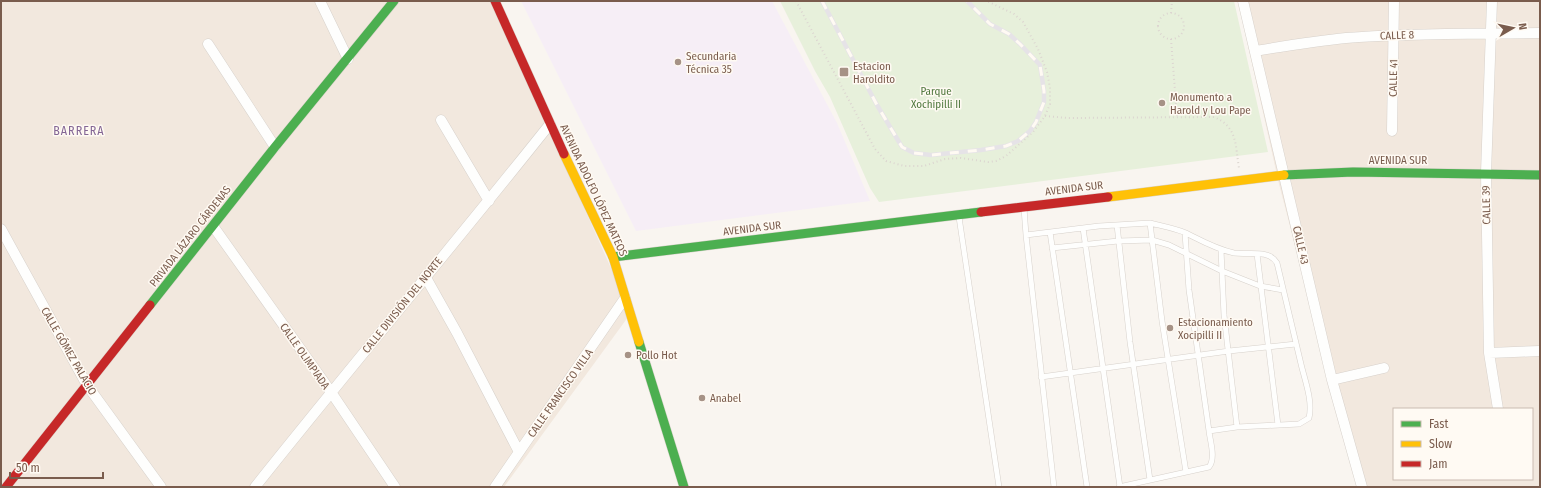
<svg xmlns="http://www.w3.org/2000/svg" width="1541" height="488" font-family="'Fira Sans Condensed',sans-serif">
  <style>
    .residential { fill: #f2e8de; fill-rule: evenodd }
    .education { fill: #f6eef6 }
    .green { fill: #e7f0db }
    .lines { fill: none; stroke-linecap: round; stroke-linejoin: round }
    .lane-casing { stroke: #d7d1cb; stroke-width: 6 }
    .street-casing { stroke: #d7d1cb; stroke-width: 11 }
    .fast-casing { stroke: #d9d2cb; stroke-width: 10 }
    .slow-casing { stroke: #d9d2cb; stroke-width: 10 }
    .jam-casing { stroke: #d9d2cb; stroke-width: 10 }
    .path { stroke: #dcd5d0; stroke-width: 2; stroke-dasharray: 1 3; stroke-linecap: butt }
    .lane { stroke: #fefefd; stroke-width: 5 }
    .street { stroke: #fefefd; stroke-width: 10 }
    .fast { stroke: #4caf50; stroke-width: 9 }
    .slow { stroke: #ffc107; stroke-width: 9 }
    .jam { stroke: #c62828; stroke-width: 9 }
    .rail-casing { stroke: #e6e3e7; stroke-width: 4.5 }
    .rail { stroke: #fffaf3; stroke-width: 3; stroke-dasharray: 9; stroke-linecap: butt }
    .poi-dot { fill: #a69286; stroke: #fffaf3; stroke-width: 1.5 }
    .labels { text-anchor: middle; stroke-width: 3; stroke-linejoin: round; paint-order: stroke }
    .street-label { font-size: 11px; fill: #7a5c4d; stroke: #fffaf3 }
    .poi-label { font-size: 11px; fill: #7a5c4d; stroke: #fffaf3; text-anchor: start }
    .park-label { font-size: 11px; fill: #537a41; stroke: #fffaf3 }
    .neighbourhood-label { font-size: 12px; letter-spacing: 1px; fill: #846695; stroke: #fffaf3 }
  </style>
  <rect width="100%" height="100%" fill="#f9f5f0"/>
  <path class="residential" d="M 1,1 L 492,1 L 631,313 L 504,487 L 1,487 Z
    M 1238,1 L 1540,1 L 1540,487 L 1358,487 L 1279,184 ZM 1394,409 L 1532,409 L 1532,479 L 1394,479 Z"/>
  <path class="education" d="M 521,1 L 772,1 L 837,123 L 870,201 L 636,231 Z"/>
  <path class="green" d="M 780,1 L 1234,1 L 1268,152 L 879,202 L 870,188 L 830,97 L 815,71 Z"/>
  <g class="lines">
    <defs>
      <path id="lane" d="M 1024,208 L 1026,235
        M 959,217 L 999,487
        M 1117,225 L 1130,342 L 1150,480
        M 1083,228 L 1120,487
        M 1050,232 L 1087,487
        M 1185,233 L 1189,290 L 1209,431
        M 1052,248 L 1118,241 L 1152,240 L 1169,245 L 1222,271 L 1260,286 L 1283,290
        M 1221,250 L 1224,315 L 1237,427
        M 1257,254 L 1278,425
        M 1041,377 L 1229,351 L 1296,344
        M 1054,487 L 1026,235 L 1099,226 L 1150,223 L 1162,321 L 1186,472
        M 1119,487 L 1209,467 C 1216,458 1210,441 1209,431 L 1237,427 L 1299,424 L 1309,418 C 1313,401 1305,381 1301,364 C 1293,330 1285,297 1277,263 C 1269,249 1248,255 1234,253 C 1216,249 1202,241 1186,233 C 1174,228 1162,226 1150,223"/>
      <path id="street" d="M 320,1 L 348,59
        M 1243,1 L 1332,380 L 1362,487
        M 1492,1 L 1486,173 L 1489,353 L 1498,409
        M 208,44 L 275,147
        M 1255,51 C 1285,46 1315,41 1346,38 C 1410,33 1475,34 1540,33
        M 441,120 L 489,201
        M 1392,131 L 1394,1
        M 213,226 L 331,392 L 395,487
        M 1,229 L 87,385 L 161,487
        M 425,276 L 457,333 L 519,452
        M 1489,353 L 1540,351
        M 1332,380 L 1384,368
        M 255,487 C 352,365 453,246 550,124
        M 495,487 L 625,298"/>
      <path id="fast" d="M 1284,175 L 1353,172 L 1540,175
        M 613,257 L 981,212
        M 150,305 L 275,147 L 394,1
        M 639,342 L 684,487"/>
      <path id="slow" d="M 564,154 L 613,257 L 639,342
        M 1108,197 L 1284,175"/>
      <path id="jam" d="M 495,1 L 564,154
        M 981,212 L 1108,197
        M 6,487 L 150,305"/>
    </defs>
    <use href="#lane" class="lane-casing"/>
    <use href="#street" class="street-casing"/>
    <use href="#fast" class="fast-casing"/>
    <use href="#slow" class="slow-casing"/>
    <use href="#jam" class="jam-casing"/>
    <path class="path" d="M 796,1 L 875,149 L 886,161 L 904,166 L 924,166 L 945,159 L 961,158 L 988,162 L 996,161 L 1006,156 L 1033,132 L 1045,116 L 1050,104 L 1050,88 L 1047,72 L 1038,49 L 1023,22 L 1014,14 L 987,1
      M1158 26a13 13 0 1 1 26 0a13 13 0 1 1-26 0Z
      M 1171,13 L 1172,1
      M 1171,39 L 1177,117
      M 1045,116 L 1068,118 L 1214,117 C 1238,127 1235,145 1239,168"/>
    <use href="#lane" class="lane"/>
    <use href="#street" class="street"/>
    <use href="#fast" class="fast"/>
    <use href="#slow" class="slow"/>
    <use href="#jam" class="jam"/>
    <defs>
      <path id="rail" d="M 822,1 L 877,105 L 902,147 L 914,153 L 931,155 L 981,150 L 1006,146 L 1018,141 L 1030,131 L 1036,122 L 1044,102 L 1044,91 L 1040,65 L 1020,44 L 1009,34 L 990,24 L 967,1"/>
    </defs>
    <use href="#rail" class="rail-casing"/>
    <use href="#rail" class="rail"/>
  </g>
  <g class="poi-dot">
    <circle cx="678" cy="62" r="4"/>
    <rect x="839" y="67" width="10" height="10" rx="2"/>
    <circle cx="1162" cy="103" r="4"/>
    <circle cx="1170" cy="328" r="4"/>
    <circle cx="628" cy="355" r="4"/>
    <circle cx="702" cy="398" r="4"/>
  </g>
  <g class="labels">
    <g class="street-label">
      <text transform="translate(1397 35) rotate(-2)" y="4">CALLE 8</text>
      <text transform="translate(1393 78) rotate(-89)" y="4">CALLE 41</text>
      <text x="1398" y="164">AVENIDA SUR</text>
      <text transform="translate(1074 188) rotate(-7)" y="4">AVENIDA SUR</text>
      <text transform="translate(594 190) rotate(65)" y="4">AVENIDA ADOLFO LÓPEZ MATEOS</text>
      <text transform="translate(1486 205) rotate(-91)" y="4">CALLE 39</text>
      <text transform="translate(752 228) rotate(-7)" y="4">AVENIDA SUR</text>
      <text transform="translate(190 236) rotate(-52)" y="4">PRIVADA LÁZARO CÁRDENAS</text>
      <text transform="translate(1301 245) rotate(77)" y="4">CALLE 43</text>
      <text transform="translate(402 305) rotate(-51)" y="4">CALLE DIVISIÓN DEL NORTE</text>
      <text transform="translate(69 351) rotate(60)" y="4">CALLE GÓMEZ PALACIO</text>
      <text transform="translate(305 356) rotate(55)" y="4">CALLE OLIMPIADA</text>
      <text transform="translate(560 393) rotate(-55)" y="4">CALLE FRANCISCO VILLA</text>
    </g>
    <g class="poi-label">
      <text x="686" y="60">Secundaria<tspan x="686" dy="13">Técnica 35</tspan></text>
      <text x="853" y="70">Estacion<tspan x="853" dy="13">Haroldito</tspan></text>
      <text x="1170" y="101">Monumento a<tspan x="1170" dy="13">Harold y Lou Pape</tspan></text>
      <text x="1178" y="326">Estacionamiento<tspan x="1178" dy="13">Xocipilli II</tspan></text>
      <text x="636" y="359">Pollo Hot</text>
      <text x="710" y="402">Anabel</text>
    </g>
    <g class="park-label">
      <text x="936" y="95">Parque<tspan x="936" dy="13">Xochipilli II</tspan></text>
    </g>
    <g class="neighbourhood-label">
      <text x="79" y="135">BARRERA</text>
    </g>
  </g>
  <rect width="1541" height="488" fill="none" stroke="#7a5c4d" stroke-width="4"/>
  <rect x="1393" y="408" width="140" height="72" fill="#fffaf3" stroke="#cabbb1"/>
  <rect x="1401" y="421" width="20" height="6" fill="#4caf50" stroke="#cabbb1"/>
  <text x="1429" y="428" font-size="12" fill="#7a5c4d">Fast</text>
  <rect x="1401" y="441" width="20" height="6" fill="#ffc107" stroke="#cabbb1"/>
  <text x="1429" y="448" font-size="12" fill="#7a5c4d">Slow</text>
  <rect x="1401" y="461" width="20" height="6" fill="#c62828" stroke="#cabbb1"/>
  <text x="1429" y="468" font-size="12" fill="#7a5c4d">Jam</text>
  <g transform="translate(1513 28) rotate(81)" stroke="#fffaf3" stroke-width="3" paint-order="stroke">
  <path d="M0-3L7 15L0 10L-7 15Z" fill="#7a5c4d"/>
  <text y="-6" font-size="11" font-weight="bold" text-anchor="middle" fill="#7a5c4d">N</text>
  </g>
  <path d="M10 472v6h93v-6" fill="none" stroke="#7a5c4d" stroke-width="2"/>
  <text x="16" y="472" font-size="12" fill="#7a5c4d" stroke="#fffaf3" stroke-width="3" paint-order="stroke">50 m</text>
</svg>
